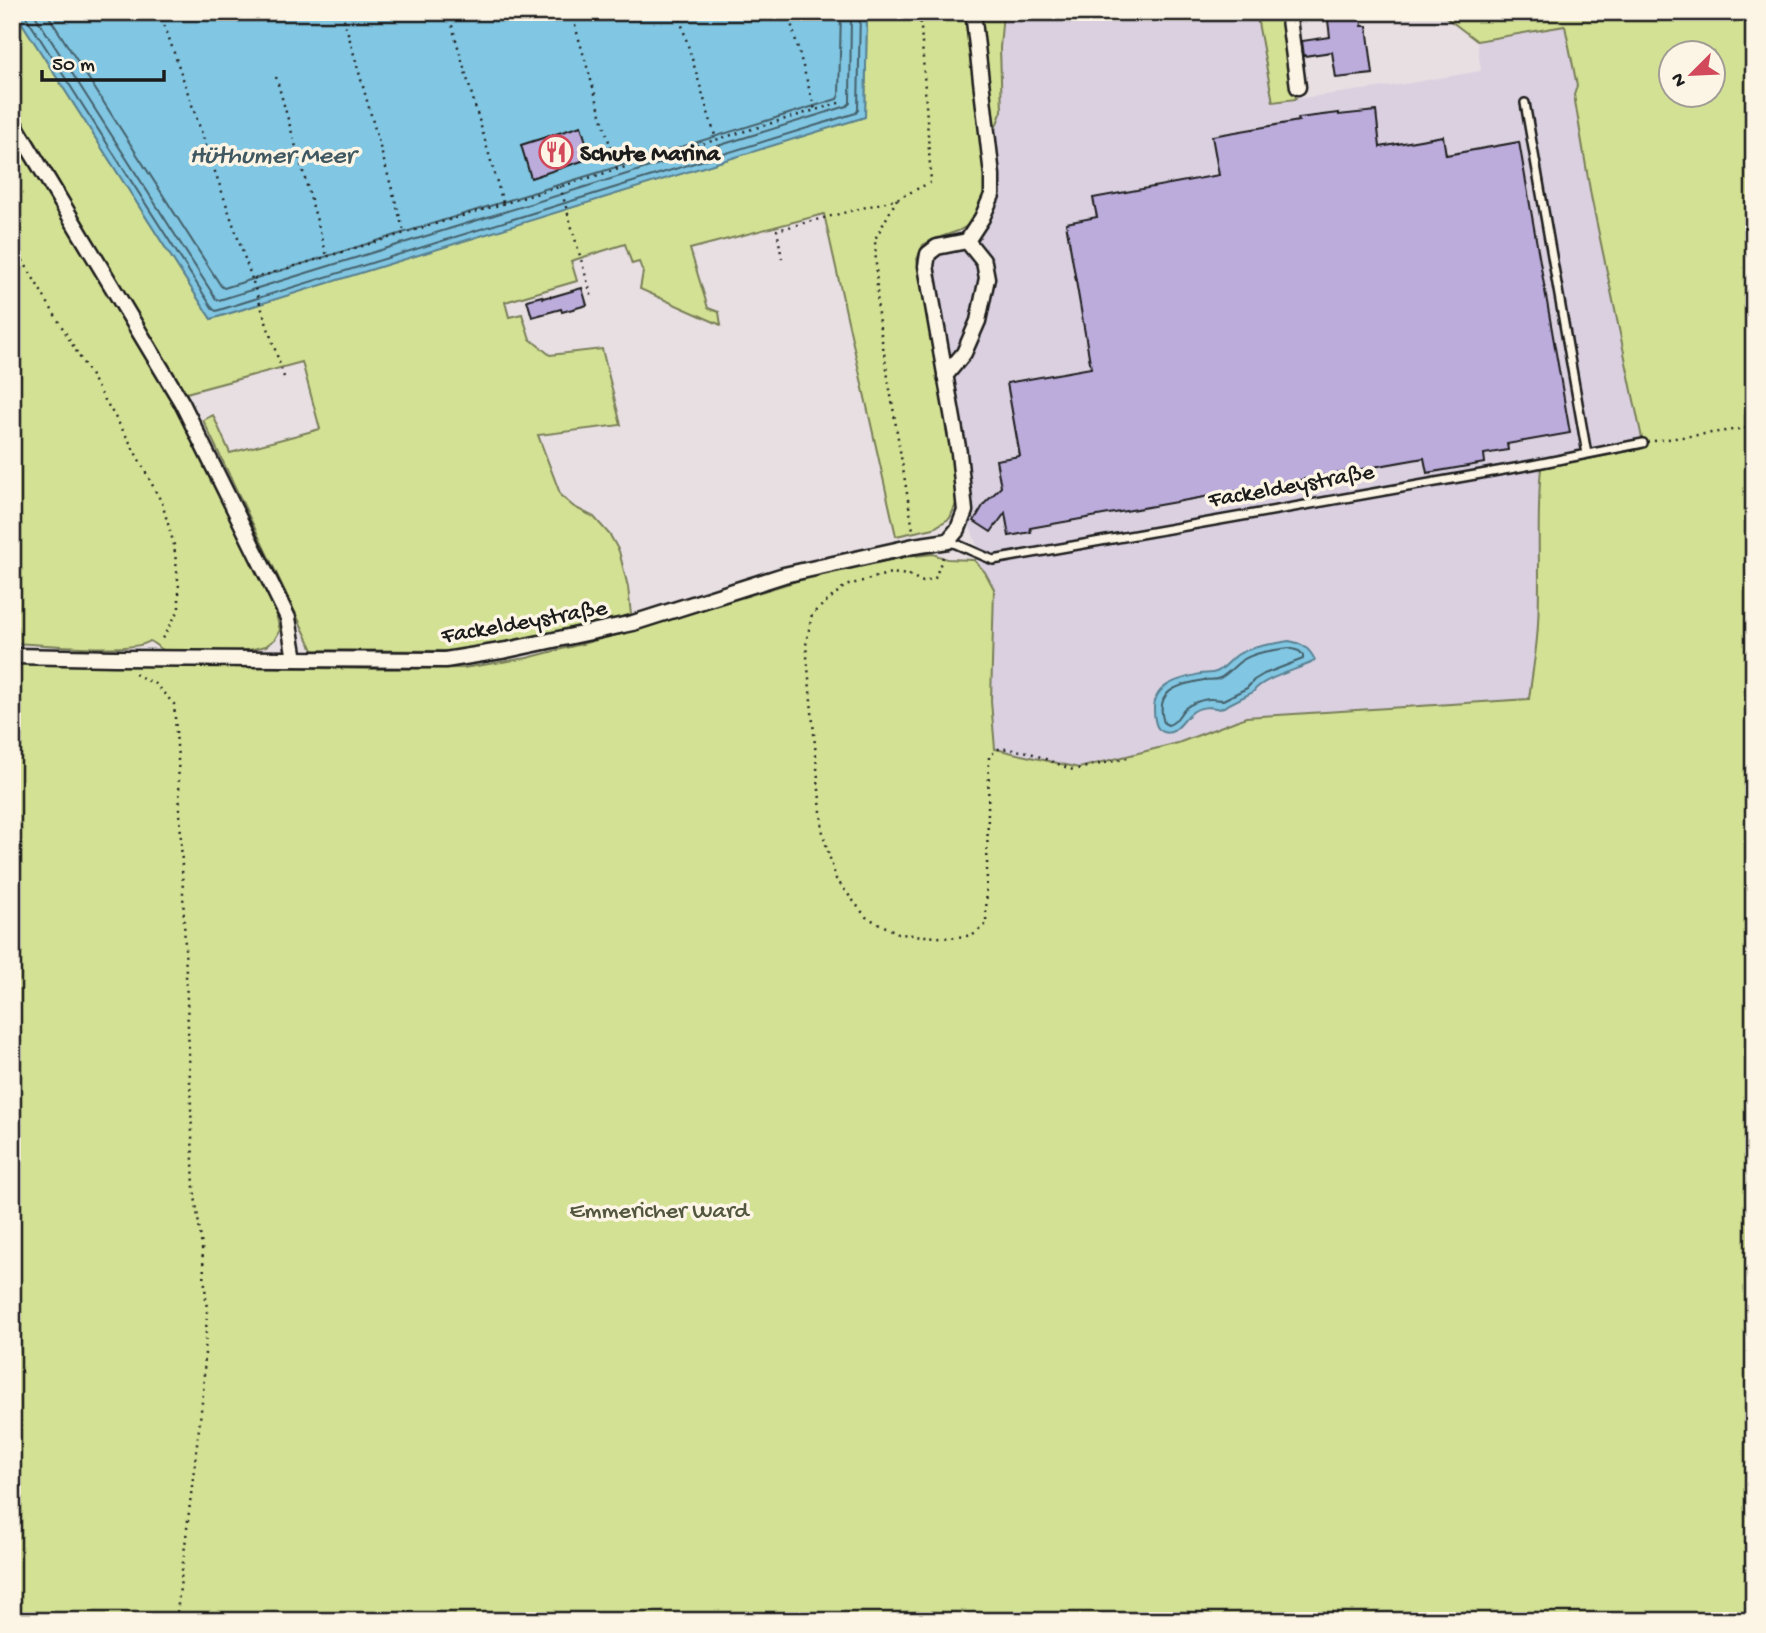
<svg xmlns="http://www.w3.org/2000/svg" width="1766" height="1633" font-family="'Gochi Hand',sans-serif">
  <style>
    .built { fill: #dad0e0 }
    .green { fill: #d3e194; stroke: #787e58; stroke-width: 2; fill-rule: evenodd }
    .water { fill: #81c6e2; stroke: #598293; stroke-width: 2 }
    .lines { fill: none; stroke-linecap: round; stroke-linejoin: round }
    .shore { stroke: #44606b; stroke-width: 2 }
    .building { fill: #bbacdc; stroke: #1c1c1c; stroke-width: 2 }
    .lane-casing { stroke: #1c1c1c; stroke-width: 12 }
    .street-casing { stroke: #1c1c1c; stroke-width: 19 }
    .path { stroke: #1c1c1c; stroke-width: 2.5; stroke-dasharray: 2 5; stroke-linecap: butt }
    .lane { stroke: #fcf5e5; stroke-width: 7 }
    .street { stroke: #fcf5e5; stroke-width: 14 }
    .labels { text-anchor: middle; stroke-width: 7; stroke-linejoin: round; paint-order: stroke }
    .poi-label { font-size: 24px; font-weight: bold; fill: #1c1c1c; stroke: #fcf5e5; text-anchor: start }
    .street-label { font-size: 24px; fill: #1c1c1c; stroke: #fcf5e5 }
    .park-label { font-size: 24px; fill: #535740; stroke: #fcf5e5 }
    .water-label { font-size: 26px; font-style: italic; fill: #3f5861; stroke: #fcf5e5 }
  </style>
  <rect width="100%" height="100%" fill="#e8dfe2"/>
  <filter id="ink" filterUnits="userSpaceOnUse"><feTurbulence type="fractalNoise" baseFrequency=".0143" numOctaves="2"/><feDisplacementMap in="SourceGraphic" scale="14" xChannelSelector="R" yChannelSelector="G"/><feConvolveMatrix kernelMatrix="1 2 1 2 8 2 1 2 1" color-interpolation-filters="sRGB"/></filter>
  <g filter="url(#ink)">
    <path class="built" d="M 1003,12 L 1256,12 L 1273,102 L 1392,86 L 1481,71 L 1477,41 L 1565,26 L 1647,437 L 1640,449 L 1541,468 L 1538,502 L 1540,574 L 1538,627 L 1530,699 L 1246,717 L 1178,743 L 1079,768 L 994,749 L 979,552 L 965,511 L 928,254 L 967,241 L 992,195 L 989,139 Z"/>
    <path class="green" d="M 12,12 L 15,12 L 211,319 L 865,117 L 867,12 L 1003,12 L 1000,48 L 1002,111 L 994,131 L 989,139 L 987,185 L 981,207 L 974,222 L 958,231 L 932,240 L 923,245 L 917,259 L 959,497 L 950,518 L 934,528 L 896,536 L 824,214 L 690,249 L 708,308 L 719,312 L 721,325 L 640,289 L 643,272 L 639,262 L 632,264 L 625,244 L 571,261 L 577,281 L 505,302 L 509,317 L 522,314 L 530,339 L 550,355 L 602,349 L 621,425 L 538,435 L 561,496 L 574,507 L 594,517 L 610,535 L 619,551 L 628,587 L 631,615 L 485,648 L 451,651 L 313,650 L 203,420 L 213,415 L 230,453 L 320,429 L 302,362 L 186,393 L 148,340 L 12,110 Z
      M 1256,12 L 1282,12 L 1296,99 L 1273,102 Z
      M 1439,12 L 1754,12 L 1754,1621 L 12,1621 L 12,1366 C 23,1339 23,1319 12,1291 L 12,661 L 126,665 L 375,669 L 463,668 L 527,658 L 636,630 L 823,573 L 905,557 L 933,554 L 947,559 L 974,560 L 985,572 L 994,589 L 991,701 L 995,749 L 1079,768 L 1178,743 L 1246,717 L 1529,699 C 1532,674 1537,649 1538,624 C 1541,572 1536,520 1541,468 L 1640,449 L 1643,443 L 1591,196 L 1574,95 L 1577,86 L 1565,26 L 1477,41 ZM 1672,52 L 1714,52 L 1714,94 L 1672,94 Z
      M 12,131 C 67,222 124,312 174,406 C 210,473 242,542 275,610 L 280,630 L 275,639 L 266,646 L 249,650 L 215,653 L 163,650 L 150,641 C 133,654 38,644 12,643 Z"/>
    <path class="water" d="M 15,12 L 867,12 L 865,117 L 211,319 Z
      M 1289,641 C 1302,643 1309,648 1315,660 L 1311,663 C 1296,670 1261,679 1253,692 L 1220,709 C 1211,706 1199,706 1190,714 C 1183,720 1173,740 1160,730 C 1155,727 1154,715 1154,710 C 1153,684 1179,679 1200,674 C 1205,673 1211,674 1216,672 C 1224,669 1230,660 1237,655 C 1252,646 1272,644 1289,641 Z
      M 12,1291 C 23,1319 24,1339 12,1366 Z"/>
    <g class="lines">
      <path class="shore" d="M 23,12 L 213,309 L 216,311 L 856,113 L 858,110 L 860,12
        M 33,12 L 216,299 L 219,300 L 847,106 L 850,103 L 851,12
        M 46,12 L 221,286 L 224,288 L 837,99 L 839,95 L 841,12
        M 1289,648 L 1299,651 L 1303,655 L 1303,659 L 1264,674 L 1254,680 L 1247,688 L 1223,700 C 1219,700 1216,699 1212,699 C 1204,698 1190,704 1184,709 C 1178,716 1177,722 1168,725 L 1164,723 C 1154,691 1176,685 1204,680 C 1209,679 1214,681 1220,678 C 1228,674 1234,666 1241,661 C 1255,652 1273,650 1289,648 Z"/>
    </g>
    <path class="building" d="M 1327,12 L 1361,12 L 1362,26 L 1367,26 L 1373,74 L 1336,78 L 1332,52 L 1304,56 L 1302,41 L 1330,37 Z
      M 1376,111 L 1380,147 L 1443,136 L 1446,155 L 1519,142 L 1570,433 L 1507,444 L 1508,450 L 1484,454 L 1485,463 L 1427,473 L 1424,458 L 1030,528 L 1031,532 L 1009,536 L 1005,513 L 991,532 L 974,521 L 984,504 L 1001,487 L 996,460 L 1020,456 L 1007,383 L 1091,368 L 1066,223 L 1097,217 L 1093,198 L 1219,175 L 1212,136 L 1299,121 L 1298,118 L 1339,113 L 1339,115 Z
      M 581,126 L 591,158 L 531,178 L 521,145 Z
      M 582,288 L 587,305 L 562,312 L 561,309 L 532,317 L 527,300 L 542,296 L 543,298 L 550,296 L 551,297 Z"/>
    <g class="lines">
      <defs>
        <path id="lane" d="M 1525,103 L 1587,454
          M 949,541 L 993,560 L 1532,465 L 1643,443"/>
        <path id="street" d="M 1288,12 L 1298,87
          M 12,120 L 182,403 L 288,618 L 295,659
          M 945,376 L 964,353 L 978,321 L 987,278 L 984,262 L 967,241
          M 12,656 L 115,658 L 445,660 L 507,650 L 633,623 L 784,575 L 914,546 L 948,541 L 958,529 L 965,511 L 959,453 L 926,266 L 928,254 L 937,247 L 967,241 L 982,218 L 992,195 L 992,175 L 973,12"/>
      </defs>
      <use href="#lane" class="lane-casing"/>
      <use href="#street" class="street-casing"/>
      <path class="path" d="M 160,12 L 252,279
        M 342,12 L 404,232
        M 448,12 L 503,203
        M 571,12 L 617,169
        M 678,12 L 716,139
        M 788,12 L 815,110
        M 276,77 L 327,256
        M 560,186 L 592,298
        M 897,199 L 875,239 L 878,316 L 913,530
        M 12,242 L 128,439 L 162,503 L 174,545 L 179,588 L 179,610 L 160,642
        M 782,259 L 777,230 L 897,199 L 931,182 L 920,12
        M 284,377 L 252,279 L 842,102
        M 1654,441 L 1754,427
        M 943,557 L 935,578 L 923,582 L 909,575 L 891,573 L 845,586 L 812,614 L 806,645 L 823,834 L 836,879 L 866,917 L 900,934 L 950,938 L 973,935 L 986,924 L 989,756 L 1000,748 L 1028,752 L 1073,770 L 1128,758
        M 135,674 L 155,684 L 174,704 L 178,759 L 194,1188 L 202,1248 L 207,1311 L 203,1394 L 176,1621"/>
      <use href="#lane" class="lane"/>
      <use href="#street" class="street"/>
    </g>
  </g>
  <defs>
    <symbol id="restaurant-ring" viewBox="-11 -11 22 22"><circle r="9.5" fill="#fcf5e5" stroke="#d1495b" stroke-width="1.5"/><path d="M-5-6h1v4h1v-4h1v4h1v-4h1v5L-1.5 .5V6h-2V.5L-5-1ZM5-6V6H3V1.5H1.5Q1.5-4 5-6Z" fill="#d1495b"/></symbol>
  </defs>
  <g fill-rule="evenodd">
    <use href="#restaurant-ring" x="537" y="133" width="38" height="38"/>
  </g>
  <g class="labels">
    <g class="poi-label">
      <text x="580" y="160">Schute Marina</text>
    </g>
    <g class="street-label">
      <text transform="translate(1291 484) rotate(-10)" y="8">Fackeldeystraße</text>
      <text transform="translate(524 620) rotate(-10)" y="8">Fackeldeystraße</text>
    </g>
    <g class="park-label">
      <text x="659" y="1217">Emmericher Ward</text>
    </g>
    <g class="water-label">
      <text x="272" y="162">Hüthumer Meer</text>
    </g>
  </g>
  <rect width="1766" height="1633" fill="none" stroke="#fcf5e5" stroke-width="42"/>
  <rect x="21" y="21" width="1724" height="1591" fill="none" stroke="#1c1c1c" stroke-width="2.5" filter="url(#ink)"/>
  <g transform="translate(1692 74) rotate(246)"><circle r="33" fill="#fcf5e5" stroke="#a29e95" stroke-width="2"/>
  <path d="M0-5L12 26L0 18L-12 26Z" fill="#d1495b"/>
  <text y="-10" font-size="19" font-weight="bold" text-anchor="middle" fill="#1c1c1c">N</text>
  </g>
  <path d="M42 70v10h122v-10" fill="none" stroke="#1c1c1c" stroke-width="3.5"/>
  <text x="52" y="70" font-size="21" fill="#1c1c1c" stroke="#fcf5e5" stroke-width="5" paint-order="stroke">50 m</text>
</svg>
